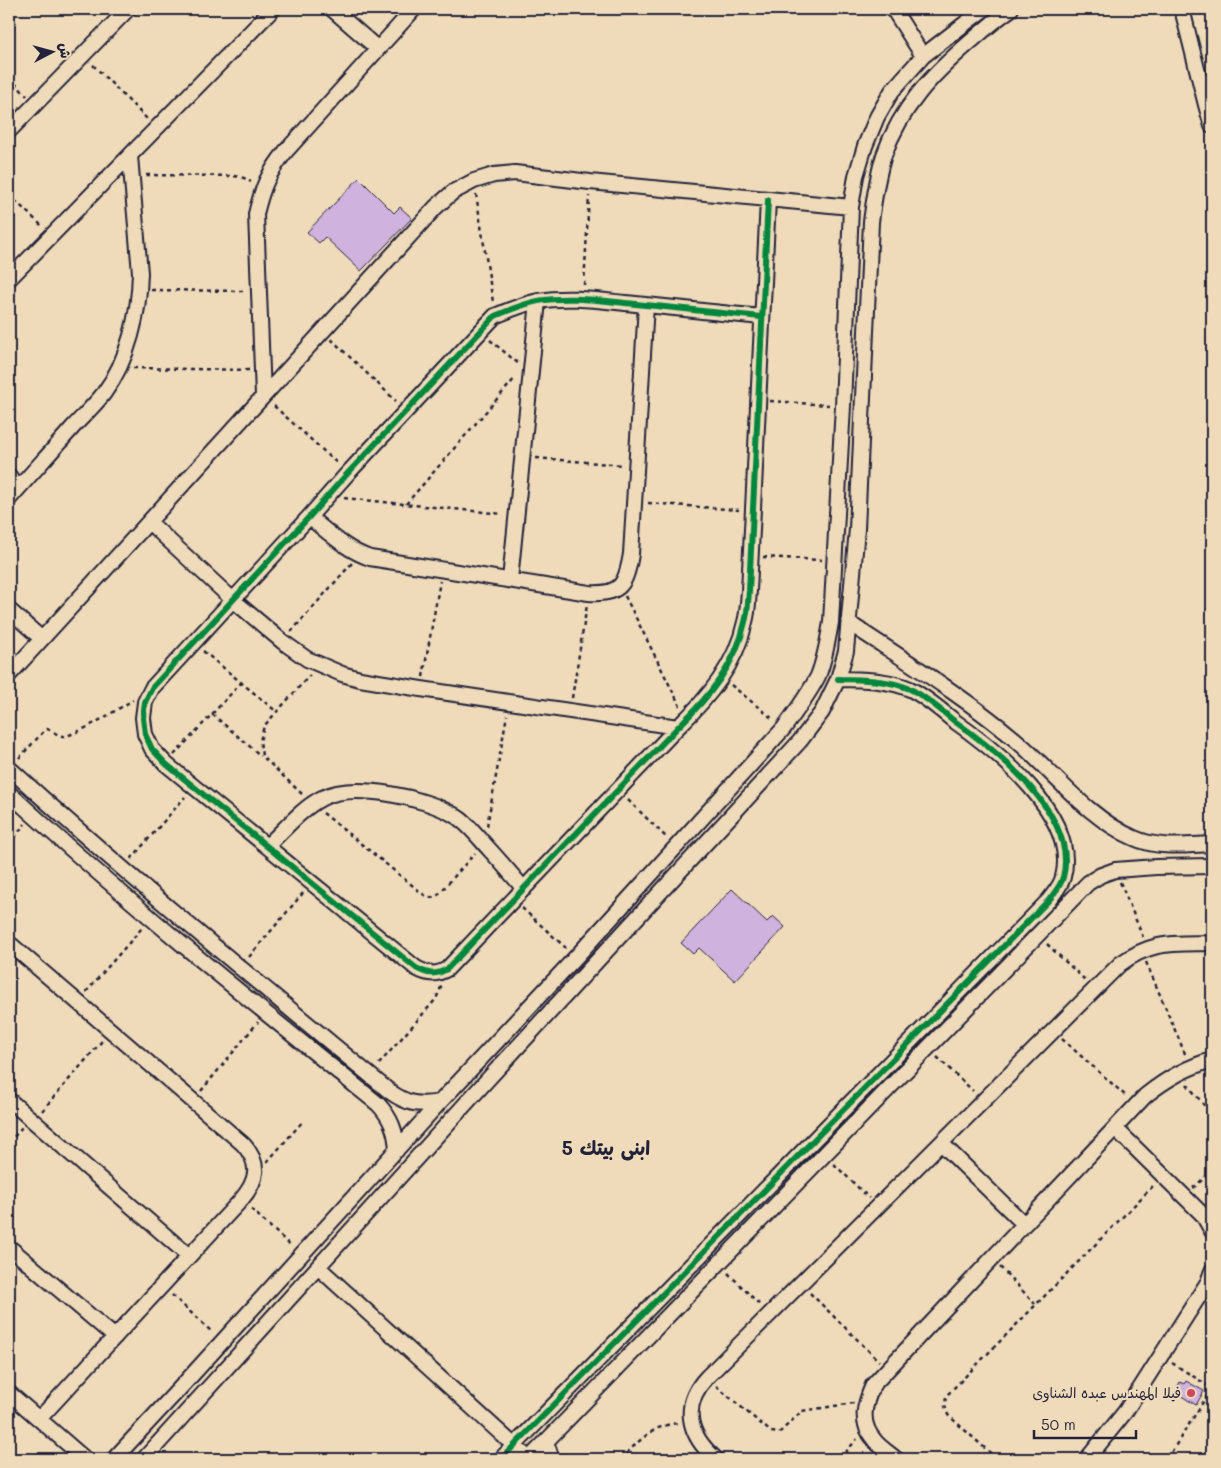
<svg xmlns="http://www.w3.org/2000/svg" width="1221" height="1468" font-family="Mali,'Playpen Sans Arabic',sans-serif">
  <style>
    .building { fill: #d0b2de; stroke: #22223b }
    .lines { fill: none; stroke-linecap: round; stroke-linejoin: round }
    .street-casing { stroke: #22223b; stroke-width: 18 }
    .path { stroke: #22223b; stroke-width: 2.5; stroke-dasharray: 4 4; stroke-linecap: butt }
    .street { stroke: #efdbb9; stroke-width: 14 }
    .cycleway-casing { stroke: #efdbb9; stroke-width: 9 }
    .cycleway { stroke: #00873e; stroke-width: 6 }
    .poi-dot { fill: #d1495b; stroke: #efdbb9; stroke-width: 2 }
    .labels { text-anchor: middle; stroke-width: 4.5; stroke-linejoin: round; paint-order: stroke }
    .poi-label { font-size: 14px; fill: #22223b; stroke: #efdbb9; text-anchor: end }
    .district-label { font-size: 19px; font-weight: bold; fill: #22223b; stroke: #efdbb9 }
  </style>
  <rect width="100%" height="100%" fill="#efdbb9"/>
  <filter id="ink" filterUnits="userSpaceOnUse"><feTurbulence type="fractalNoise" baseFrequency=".02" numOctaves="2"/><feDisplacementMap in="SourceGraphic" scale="10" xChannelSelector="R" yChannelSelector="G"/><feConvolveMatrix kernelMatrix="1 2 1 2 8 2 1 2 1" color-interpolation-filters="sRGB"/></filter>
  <g filter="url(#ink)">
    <path class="building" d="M 359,178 L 394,213 L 400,207 L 412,218 L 361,271 L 325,237 L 319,243 L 307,232 Z
      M 732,889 L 767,922 L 773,916 L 785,927 L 735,981 L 699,948 L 693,954 L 681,943 Z
      M 1186,1381 L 1204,1391 L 1196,1405 L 1178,1394 L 1181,1390 L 1177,1388 L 1180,1382 L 1184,1384 Z"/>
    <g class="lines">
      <defs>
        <path id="street" d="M 332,9 L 378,49
          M 891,9 L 895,12 L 923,56
          M 1182,9 L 1206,105 L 1212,126
          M 9,131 L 128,9
          M 9,279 L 273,9
          M 762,317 C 716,313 671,307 625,303 C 596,300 567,296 538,301 C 523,304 509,310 495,316 L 348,473 L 309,517 L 152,688 L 145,702 L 143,718 L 145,734 L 152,749 L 166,764 L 416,968 C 427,974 435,976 447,969 L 678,727 C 708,698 736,665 745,622 C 748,612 748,601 749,591 L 768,200
          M 263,396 L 256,214 C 263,185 268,174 286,151 L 414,9
          M 9,476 L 18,488
          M 9,499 C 30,475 52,451 73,427 C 83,416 95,405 104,393 C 129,359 139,314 140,273 L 130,156
          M 309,517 C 328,532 346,550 370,558 L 589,593 C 621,595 626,584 631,554 L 646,305
          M 149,522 L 233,600 L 283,642 L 307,659 L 342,674 L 360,679 L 421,689 L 678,727
          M 510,580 L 538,301
          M 9,610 L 42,639
          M 849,623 C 906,661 965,697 1017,741 C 1054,773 1088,818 1134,838 C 1158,849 1186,845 1212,844
          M 9,675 L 436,207 L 453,192 L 474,181 L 494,175 L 515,173 L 590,182 L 851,207
          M 9,768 C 132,880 261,985 389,1091 C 407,1104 418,1106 440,1102
          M 9,793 C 127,902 253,1003 378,1104 C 391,1118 396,1131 397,1150
          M 268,845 C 285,829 301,809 322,798 C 353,782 424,797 454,815 C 468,823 478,837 489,849 C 501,862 512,875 524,889
          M 9,943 L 243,1144 C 261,1164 258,1180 241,1200 L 39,1419
          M 9,1100 L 189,1256
          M 1115,1128 L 1203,1215 L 1212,1231
          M 941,1143 L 1024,1224
          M 9,1247 L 115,1337
          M 318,1267 L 529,1459
          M 9,1393 L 85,1459
          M 546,1442 L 552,1459
          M 114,1459 L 182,1386 L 440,1102 L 576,957 L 784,728 C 796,711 809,694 818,676 C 825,659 828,640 831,622 L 843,406 L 851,207 L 856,176 L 865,146 L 877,117 L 892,91 L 923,56 L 984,9
          M 144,1459 L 489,1078 L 800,741 L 822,712 L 838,679 L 846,651 L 857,529 L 871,222 C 874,199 877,177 884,155 C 901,107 932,75 969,43 C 983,31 996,19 1011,9
          M 501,1459 L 1049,900 C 1054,893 1061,886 1063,877 C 1079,816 997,751 953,720 C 941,710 923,695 910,689 C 887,679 862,680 838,679
          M 529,1459 L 1088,883 L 1101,875 L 1115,870 L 1156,867 L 1212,866
          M 716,1459 C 689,1436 680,1406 707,1377 L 1120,964 C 1153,940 1174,944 1212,943
          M 896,1459 C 889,1453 881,1448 875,1441 C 859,1423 864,1405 873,1385 L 1145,1096 C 1166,1079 1187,1067 1212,1060
          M 1087,1459 L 1125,1412 L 1208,1282 L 1212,1271"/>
      </defs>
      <use href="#street" class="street-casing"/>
      <path class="path" d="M 93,65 L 147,119
        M 9,77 L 27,96
        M 146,175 L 234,176 L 244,178 L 251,182
        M 476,194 L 493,302
        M 9,195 L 42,226
        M 584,285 L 589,196
        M 151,290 L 245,291
        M 331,339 L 396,401
        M 490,340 L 519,364
        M 133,368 L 249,370
        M 770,401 L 829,405
        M 274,406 L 338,464
        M 536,458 L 623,465
        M 344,498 L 503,514
        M 648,503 L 739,510
        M 406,504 L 516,377
        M 763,557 L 822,560
        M 625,596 L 680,706
        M 291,632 L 352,563
        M 203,651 L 277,712
        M 423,677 L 440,581
        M 731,685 L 773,719
        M 572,698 L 587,605
        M 212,714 L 261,756
        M 174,755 L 241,683
        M 19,758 L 45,730 L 48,729 C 53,731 57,735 62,736 C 76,737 119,708 133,700
        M 302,794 L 262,756 L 260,741 L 264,726 L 310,675
        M 628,800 L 667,838
        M 323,813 L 423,894 C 428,898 433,898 438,895 L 475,853
        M 487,826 L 507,715
        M 9,844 L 25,824
        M 131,859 L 185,797
        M 1120,882 L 1143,937
        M 522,908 L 566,948
        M 1047,944 L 1085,980
        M 249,957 L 303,893
        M 1146,962 L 1186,1056
        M 86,992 L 142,928
        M 1062,1039 L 1127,1097
        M 937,1057 L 973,1091
        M 379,1064 L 436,999 L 442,985
        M 1187,1084 L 1212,1115
        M 201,1091 L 258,1022
        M 42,1111 L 102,1041
        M 9,1143 L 22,1127
        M 267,1162 L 304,1120
        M 834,1164 L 869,1198
        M 1193,1188 L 1212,1171
        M 251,1209 L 291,1246
        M 1000,1267 L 1035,1304
        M 728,1273 L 761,1306
        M 810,1293 L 879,1361
        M 172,1295 L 212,1332
        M 1172,1363 L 1212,1388
        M 716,1386 L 771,1432 L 779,1433 L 802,1411 L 854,1403
        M 621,1459 C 638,1442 653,1424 680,1423
        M 840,1459 L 857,1439
        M 985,1459 L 991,1453
        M 997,1459 L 948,1415 L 945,1406 L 946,1396 L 1155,1184
        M 1167,1459 L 1212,1388"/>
      <use href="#street" class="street"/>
      <defs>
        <path id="cycleway" d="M 762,317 C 716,313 671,307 625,303 C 596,300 567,296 538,301 C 523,304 509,310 495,316 L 348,473 L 309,517 L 152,688 L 145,702 L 143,718 L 145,734 L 152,749 L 166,764 L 416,968 C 427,974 435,976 447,969 L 678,727 C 708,698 736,665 745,622 C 748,612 748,601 749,591 L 768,200
          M 501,1459 L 1049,900 C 1054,893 1061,886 1063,877 C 1079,816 997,751 953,720 C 941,710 923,695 910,689 C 887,679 862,680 838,679"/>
      </defs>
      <use href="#cycleway" class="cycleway-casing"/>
      <use href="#cycleway" class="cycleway"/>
    </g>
  </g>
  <circle class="poi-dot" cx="1191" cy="1393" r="5"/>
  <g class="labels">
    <g class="poi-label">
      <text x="1181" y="1398">فيلا المهندس عبده الشناوى</text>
    </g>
    <g class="district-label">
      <text x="606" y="1155">ابنى بيتك 5</text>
    </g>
  </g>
  <rect width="1221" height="1468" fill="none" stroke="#efdbb9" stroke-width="30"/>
  <rect x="15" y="15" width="1191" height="1438" fill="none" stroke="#22223b" stroke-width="2" filter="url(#ink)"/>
  <g transform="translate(52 52) rotate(84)" stroke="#efdbb9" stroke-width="4" paint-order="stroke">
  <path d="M0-4L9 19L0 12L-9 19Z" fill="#22223b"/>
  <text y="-8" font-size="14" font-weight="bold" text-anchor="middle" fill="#22223b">ش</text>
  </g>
  <path d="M1034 1430v8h102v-8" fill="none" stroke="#22223b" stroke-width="2.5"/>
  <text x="1041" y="1430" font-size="15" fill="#22223b" stroke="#efdbb9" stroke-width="4" paint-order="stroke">50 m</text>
</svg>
